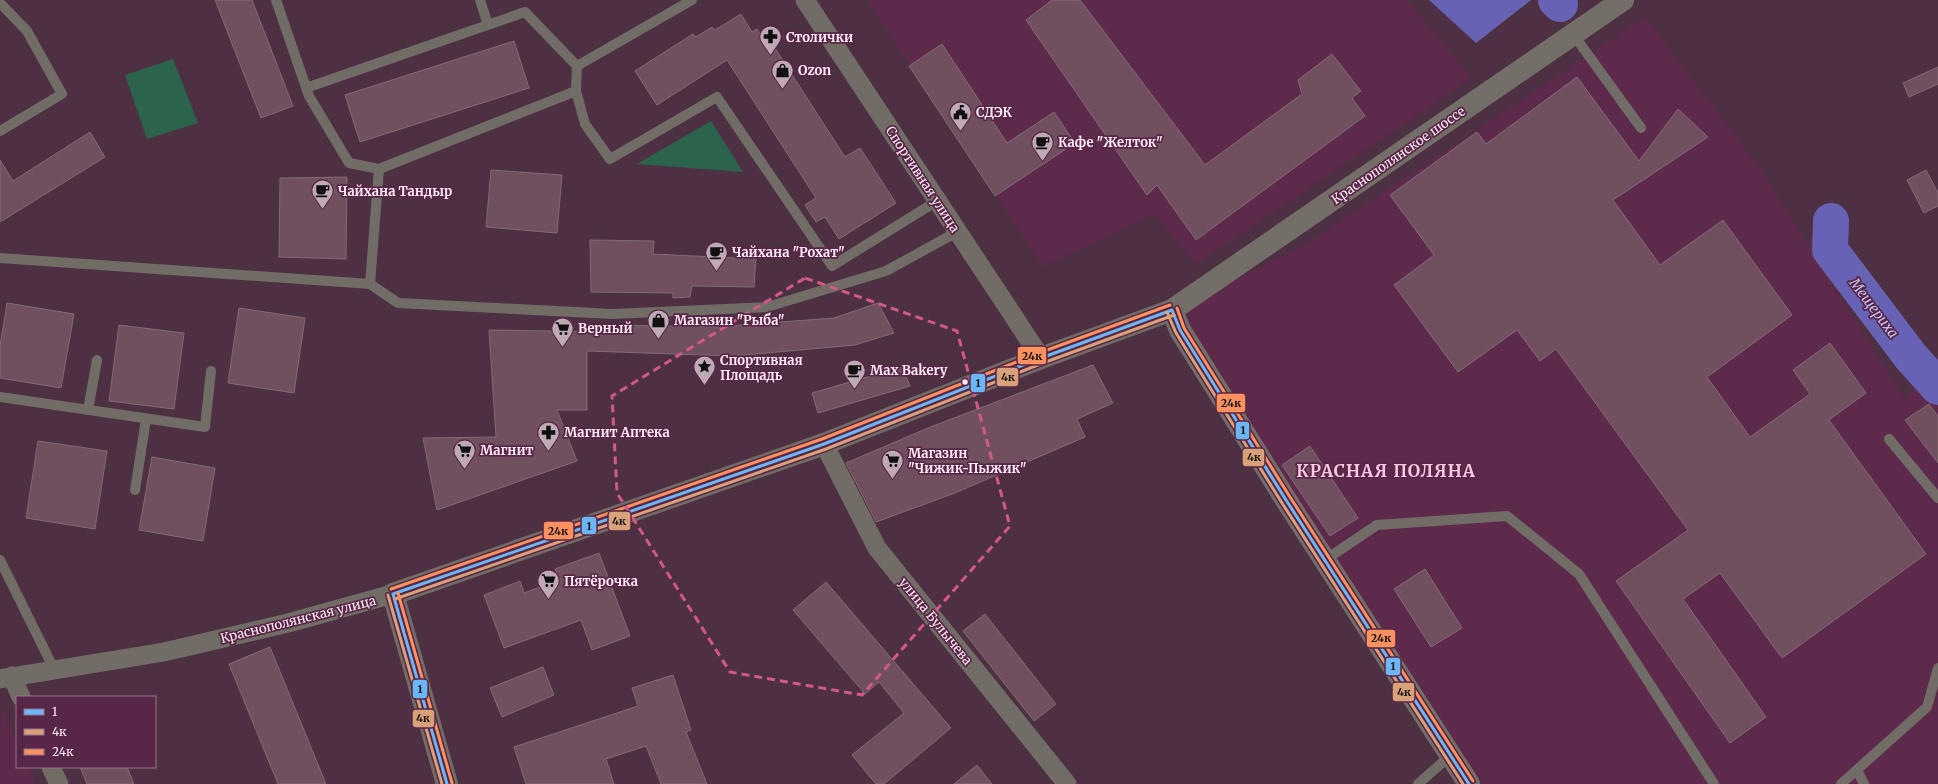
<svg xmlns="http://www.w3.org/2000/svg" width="1938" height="784" font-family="Merriweather,serif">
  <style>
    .built { fill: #5e2a4c }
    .green { fill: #2b634d }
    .water { fill: #6762b4 }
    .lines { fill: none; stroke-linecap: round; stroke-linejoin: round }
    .river { stroke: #6762b4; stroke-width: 36 }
    .building { fill: #70505e; stroke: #836a75 }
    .service { stroke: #716c66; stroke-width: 10 }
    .minor { stroke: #716c66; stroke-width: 19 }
    .tertiary { stroke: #716c66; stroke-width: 22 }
    .secondary { stroke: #736e67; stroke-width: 22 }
    .bus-1-casing { stroke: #582646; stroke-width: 6 }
    .bus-2-casing { stroke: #582646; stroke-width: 6 }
    .bus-3-casing { stroke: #582646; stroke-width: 6 }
    .bus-1 { stroke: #6db6f5; stroke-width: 3 }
    .bus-2 { stroke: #d9a179; stroke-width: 3 }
    .bus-3 { stroke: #fa915f; stroke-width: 3 }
    .marked { fill: none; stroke: #d45789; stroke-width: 3; stroke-dasharray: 8 5; stroke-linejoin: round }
    .bus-dot { fill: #feeaf5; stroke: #582646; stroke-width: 1.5 }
    .labels { text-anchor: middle; stroke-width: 3.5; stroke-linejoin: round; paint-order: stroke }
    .poi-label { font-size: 13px; font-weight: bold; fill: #feeaf5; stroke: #582646; text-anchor: start }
    .street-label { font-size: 13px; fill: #feeaf5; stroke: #582646 }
    .water-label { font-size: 14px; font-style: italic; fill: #c6c8f8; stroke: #582646 }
    .district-label { font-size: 17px; font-weight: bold; letter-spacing: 1px; fill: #fac7e4; stroke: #582646 }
    .line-badge { stroke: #582646; stroke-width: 1.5 }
    .pale-badge-label { font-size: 11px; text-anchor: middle; font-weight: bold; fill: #111 }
  </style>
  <rect width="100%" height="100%" fill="#4d3142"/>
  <path class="built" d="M 867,0 L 1407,0 L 1472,78 L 1196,264 L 1154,214 L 1043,267 Z
    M 1645,17 L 1758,165 L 1904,398 L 1927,381 L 1938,392 L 1938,784 L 1483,784 L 1191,335 L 1185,314 L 1199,298 L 1307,244 Z
    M 1,705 L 17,742 L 17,767 L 28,767 L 36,784 L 0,784 Z"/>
  <path class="green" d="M 173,59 L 198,123 L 147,139 L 125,75 Z
    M 711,121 L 743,172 L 637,164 Z"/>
  <path class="water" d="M 1429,0 L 1531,0 L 1476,43 Z"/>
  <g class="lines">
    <path class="river" d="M 1556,0 L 1560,4
      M 1831,221 L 1830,250 L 1911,357 L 1938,387"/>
  </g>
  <path class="building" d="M 215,0 L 252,0 L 293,106 L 261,118 Z
    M 1052,0 L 1080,0 L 1205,165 L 1302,94 L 1298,80 L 1332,54 L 1361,91 L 1352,98 L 1365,116 L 1196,240 L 1157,185 L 1147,195 L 1026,20 Z
    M 741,14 L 752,32 L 757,29 L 767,45 L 771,42 L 845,157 L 860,148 L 896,203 L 839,239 L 825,217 L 816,222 L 805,205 L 816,198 L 727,60 L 657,105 L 635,71 L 693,34 L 696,37 L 712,27 L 715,30 Z
    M 514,41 L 529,88 L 360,142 L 345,95 Z
    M 942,44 L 1007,143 L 1054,112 L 1075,143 L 995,196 L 909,66 Z
    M 1938,67 L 1938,84 L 1909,97 L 1903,83 Z
    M 1577,77 L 1639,161 L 1678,109 L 1708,137 L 1613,200 L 1660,265 L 1723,220 L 1792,315 L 1707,377 L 1750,437 L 1810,394 L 1793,370 L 1830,343 L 1866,393 L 1829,420 L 1926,554 L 1782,658 L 1720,573 L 1683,599 L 1766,717 L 1730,743 L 1616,581 L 1688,530 L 1556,349 L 1540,361 L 1517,330 L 1458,372 L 1394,285 L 1434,255 L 1390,195 L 1477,132 L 1486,144 Z
    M 90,132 L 105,157 L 0,222 L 0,160 L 13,181 Z
    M 491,170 L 562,175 L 557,233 L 486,227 Z
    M 1926,170 L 1938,193 L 1938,206 L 1924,213 L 1907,180 Z
    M 347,177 L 346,259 L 279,257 L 280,178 Z
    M 590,240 L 654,241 L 653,254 L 756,259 L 754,287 L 692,286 L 690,297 L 673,298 L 673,293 L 591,292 Z
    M 7,303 L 74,314 L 61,388 L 0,378 L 0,346 Z
    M 878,303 L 894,333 L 855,345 L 733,356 L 587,351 L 587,410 L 557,410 L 577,461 L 437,510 L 423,438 L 496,437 L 489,330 L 612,332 L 612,325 L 727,327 L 727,326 L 834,318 Z
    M 239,308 L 305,318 L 294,393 L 228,383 Z
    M 119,325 L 184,333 L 174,409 L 109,401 Z
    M 1093,365 L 1113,403 L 1077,419 L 1085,437 L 955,493 L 876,522 L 846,463 L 928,428 Z
    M 902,367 L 910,386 L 818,413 L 812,393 Z
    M 1929,404 L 1938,416 L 1938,463 L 1905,420 Z
    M 38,441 L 107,451 L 95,529 L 26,518 Z
    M 1310,446 L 1358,518 L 1330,536 L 1282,465 Z
    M 152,457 L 215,468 L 203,541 L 139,530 Z
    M 599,553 L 630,636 L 592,650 L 581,620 L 504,648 L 484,595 L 520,581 L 524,593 L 559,580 L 555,569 Z
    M 1425,569 L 1462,628 L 1431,647 L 1394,589 Z
    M 826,582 L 951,728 L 884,784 L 876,784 L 852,755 L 904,713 L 879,682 L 865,694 L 793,610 Z
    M 985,614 L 1056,704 L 1034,721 L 963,631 Z
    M 270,647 L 326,784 L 278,784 L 229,664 Z
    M 543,667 L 554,695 L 502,717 L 490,688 Z
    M 673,675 L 691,730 L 686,732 L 707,784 L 661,784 L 646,746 L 606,759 L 614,784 L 526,784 L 514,747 L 638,706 L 632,688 Z
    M 977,765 L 992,784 L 954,784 Z
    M 80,767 L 127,767 L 134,784 L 87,784 Z"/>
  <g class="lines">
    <path class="service" d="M 276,0 L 309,96 L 349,163 L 379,169
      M 480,0 L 488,25
      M 0,3 L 27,31 L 62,94 L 0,131
      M 1573,34 L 1641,128
      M 577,66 L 692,0
      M 306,88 L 525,12 L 577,66 L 576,91 L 379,169 L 370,284
      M 576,91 L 585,124 L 610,159 L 717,97 L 832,266 L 937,201
      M 0,258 L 370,284 L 398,303 L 613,314 L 767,307 L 886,271 L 957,232
      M 0,397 L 205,427 L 211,371
      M 88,410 L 97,360
      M 1889,439 L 1938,498
      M 135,490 L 146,419
      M 0,560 L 54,669
      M 1325,560 L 1377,525 L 1507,516 L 1579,574 L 1714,784
      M 1857,770 L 1864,784
      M 1418,784 L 1451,755
      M 1841,784 L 1927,707 L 1938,668"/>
    <path class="minor" d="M 805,0 L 1041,358
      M 824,444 L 877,548 L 1067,784
      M 12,676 L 21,697
      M 0,679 L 164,652 L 288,623 L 393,594
      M 51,767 L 59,784"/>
    <path class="tertiary" d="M 447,784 L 393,594 L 824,444 L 1041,358 L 1172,310"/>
    <path class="secondary" d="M 1469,784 L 1286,500 L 1180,330 L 1172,310 L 1623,0"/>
    <defs>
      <path id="bus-1" d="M 1172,310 L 1180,330 L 1286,500 L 1469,784
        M 393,594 L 824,444 L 1041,358 L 1172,310
        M 393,594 L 447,784"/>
      <path id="bus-2" d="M 1167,312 L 1176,333 L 1282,503 L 1463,784
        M 388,595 L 442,784
        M 395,599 L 826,449 L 1043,363 L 1174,315"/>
      <path id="bus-3" d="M 1177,308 L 1184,328 L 1290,497 L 1473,781
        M 391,589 L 822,439 L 1039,353 L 1170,305
        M 398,593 L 452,783"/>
    </defs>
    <use href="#bus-1" class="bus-1-casing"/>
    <use href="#bus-2" class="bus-2-casing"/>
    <use href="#bus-3" class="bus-3-casing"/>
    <use href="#bus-1" class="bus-1"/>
    <use href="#bus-2" class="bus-2"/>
    <use href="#bus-3" class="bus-3"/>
  </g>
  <path class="marked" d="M 805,278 L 957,331 L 1010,526 L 862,695 L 730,672 L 617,493 L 612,396 Z"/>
  <defs>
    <symbol id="pharmacy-pin" viewBox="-11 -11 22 30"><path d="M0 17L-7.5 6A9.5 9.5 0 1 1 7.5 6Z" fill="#c0a9b6" stroke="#582646"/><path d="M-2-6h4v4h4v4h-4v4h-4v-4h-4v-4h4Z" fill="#111"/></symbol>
    <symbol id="shop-pin" viewBox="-11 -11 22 30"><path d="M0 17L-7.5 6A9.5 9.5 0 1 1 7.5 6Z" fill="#c0a9b6" stroke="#582646"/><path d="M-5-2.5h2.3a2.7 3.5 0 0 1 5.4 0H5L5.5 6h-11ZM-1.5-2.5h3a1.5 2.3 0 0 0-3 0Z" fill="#111"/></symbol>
    <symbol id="civic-pin" viewBox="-11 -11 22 30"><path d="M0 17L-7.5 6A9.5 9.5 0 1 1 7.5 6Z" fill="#c0a9b6" stroke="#582646"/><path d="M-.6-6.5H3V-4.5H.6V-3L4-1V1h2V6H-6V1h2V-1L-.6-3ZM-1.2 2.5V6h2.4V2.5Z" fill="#111"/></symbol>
    <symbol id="cafe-pin" viewBox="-11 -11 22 30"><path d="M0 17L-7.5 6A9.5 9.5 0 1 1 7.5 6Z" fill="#c0a9b6" stroke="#582646"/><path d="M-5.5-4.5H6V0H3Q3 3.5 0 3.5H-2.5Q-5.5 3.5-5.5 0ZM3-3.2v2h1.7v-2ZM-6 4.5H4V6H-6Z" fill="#111"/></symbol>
    <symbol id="supermarket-pin" viewBox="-11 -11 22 30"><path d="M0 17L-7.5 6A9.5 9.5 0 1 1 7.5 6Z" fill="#c0a9b6" stroke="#582646"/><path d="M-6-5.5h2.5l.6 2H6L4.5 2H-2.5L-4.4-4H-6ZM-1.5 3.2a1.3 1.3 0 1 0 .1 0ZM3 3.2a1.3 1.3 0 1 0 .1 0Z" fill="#111"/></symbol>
    <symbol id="sight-pin" viewBox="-11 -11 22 30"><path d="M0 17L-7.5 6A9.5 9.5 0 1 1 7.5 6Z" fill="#c0a9b6" stroke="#582646"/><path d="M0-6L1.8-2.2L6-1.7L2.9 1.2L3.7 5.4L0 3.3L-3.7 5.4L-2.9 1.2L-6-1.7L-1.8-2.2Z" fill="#111"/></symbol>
  </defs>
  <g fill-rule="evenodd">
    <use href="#pharmacy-pin" x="758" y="24" width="25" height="34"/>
    <use href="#shop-pin" x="770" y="58" width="25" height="34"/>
    <use href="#civic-pin" x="948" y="100" width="25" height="34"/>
    <use href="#cafe-pin" x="1030" y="130" width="25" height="34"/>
    <use href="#cafe-pin" x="310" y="178" width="25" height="34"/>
    <use href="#cafe-pin" x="704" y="240" width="25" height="34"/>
    <use href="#shop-pin" x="646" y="308" width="25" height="34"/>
    <use href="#supermarket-pin" x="550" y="316" width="25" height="34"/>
    <use href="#sight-pin" x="692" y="354" width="25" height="34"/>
    <use href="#cafe-pin" x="842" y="358" width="25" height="34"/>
    <use href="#pharmacy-pin" x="536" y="420" width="25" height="34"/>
    <use href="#supermarket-pin" x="452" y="438" width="25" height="34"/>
    <use href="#supermarket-pin" x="880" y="448" width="25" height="34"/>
    <use href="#supermarket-pin" x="536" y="568" width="25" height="34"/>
  </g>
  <circle class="bus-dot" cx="965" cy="382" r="3.5"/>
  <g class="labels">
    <g class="poi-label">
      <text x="786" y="42">Столички</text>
      <text x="798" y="75">Ozon</text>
      <text x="976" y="117">СДЭК</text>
      <text x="1058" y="147">Кафе "Желток"</text>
      <text x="338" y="196">Чайхана Тандыр</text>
      <text x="732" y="257">Чайхана "Рохат"</text>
      <text x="674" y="325">Магазин "Рыба"</text>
      <text x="578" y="333">Верный</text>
      <text x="720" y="365">Спортивная<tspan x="720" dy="15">Площадь</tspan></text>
      <text x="870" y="375">Max Bakery</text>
      <text x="564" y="437">Магнит Аптека</text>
      <text x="480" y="455">Магнит</text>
      <text x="908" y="458">Магазин<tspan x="908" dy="15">"Чижик-Пыжик"</tspan></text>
      <text x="564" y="586">Пятёрочка</text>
    </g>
    <g class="street-label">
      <text transform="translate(1398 155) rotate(-35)" y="5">Краснополянское шоссе</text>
      <text transform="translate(923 179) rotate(57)" y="5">Спортивная улица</text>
      <text transform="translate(298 619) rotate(-14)" y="5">Краснополянская улица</text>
      <text transform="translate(936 621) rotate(51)" y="5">улица Булычева</text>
    </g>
    <g class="water-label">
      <text transform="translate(1874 308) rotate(53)" y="5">Мещериха</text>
    </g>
    <g class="district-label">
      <text x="1386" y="477">КРАСНАЯ ПОЛЯНА</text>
    </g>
  </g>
  <g class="line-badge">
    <rect x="1017" y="346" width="30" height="19" rx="4" fill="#fa915f"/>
    <rect x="996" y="367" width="23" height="20" rx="4" fill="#d9a179"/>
    <rect x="970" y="373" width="16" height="20" rx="4" fill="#6db6f5"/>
    <rect x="1216" y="393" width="30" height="20" rx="4" fill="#fa915f"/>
    <rect x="1235" y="421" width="15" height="19" rx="4" fill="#6db6f5"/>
    <rect x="1242" y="448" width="23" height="19" rx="4" fill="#d9a179"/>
    <rect x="608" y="511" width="23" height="20" rx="4" fill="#d9a179"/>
    <rect x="581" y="516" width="16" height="19" rx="4" fill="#6db6f5"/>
    <rect x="543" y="521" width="31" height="19" rx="4" fill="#fa915f"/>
    <rect x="1366" y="629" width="30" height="19" rx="4" fill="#fa915f"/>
    <rect x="1385" y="657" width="16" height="19" rx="4" fill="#6db6f5"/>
    <rect x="412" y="679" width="16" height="20" rx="4" fill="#6db6f5"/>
    <rect x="1392" y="682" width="23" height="20" rx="4" fill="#d9a179"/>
    <rect x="412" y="709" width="23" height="19" rx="4" fill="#d9a179"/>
  </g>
  <g class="pale-badge-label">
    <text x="1032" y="360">24к</text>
    <text x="1008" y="381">4к</text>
    <text x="978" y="387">1</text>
    <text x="1231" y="407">24к</text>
    <text x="1243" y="434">1</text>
    <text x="1254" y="461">4к</text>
    <text x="619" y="525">4к</text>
    <text x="589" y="530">1</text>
    <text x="558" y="535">24к</text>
    <text x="1381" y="642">24к</text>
    <text x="1393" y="670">1</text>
    <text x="420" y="693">1</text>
    <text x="1404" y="696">4к</text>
    <text x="423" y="722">4к</text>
  </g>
  <rect x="16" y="696" width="140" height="72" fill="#582646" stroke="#9a748c"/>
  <rect x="24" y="709" width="20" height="6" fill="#6db6f5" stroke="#9a748c"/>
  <text x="52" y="716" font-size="12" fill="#feeaf5">1</text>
  <rect x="24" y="729" width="20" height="6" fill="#d9a179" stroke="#9a748c"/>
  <text x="52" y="736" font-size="12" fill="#feeaf5">4к</text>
  <rect x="24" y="749" width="20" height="6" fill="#fa915f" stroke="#9a748c"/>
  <text x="52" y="756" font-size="12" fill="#feeaf5">24к</text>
</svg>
